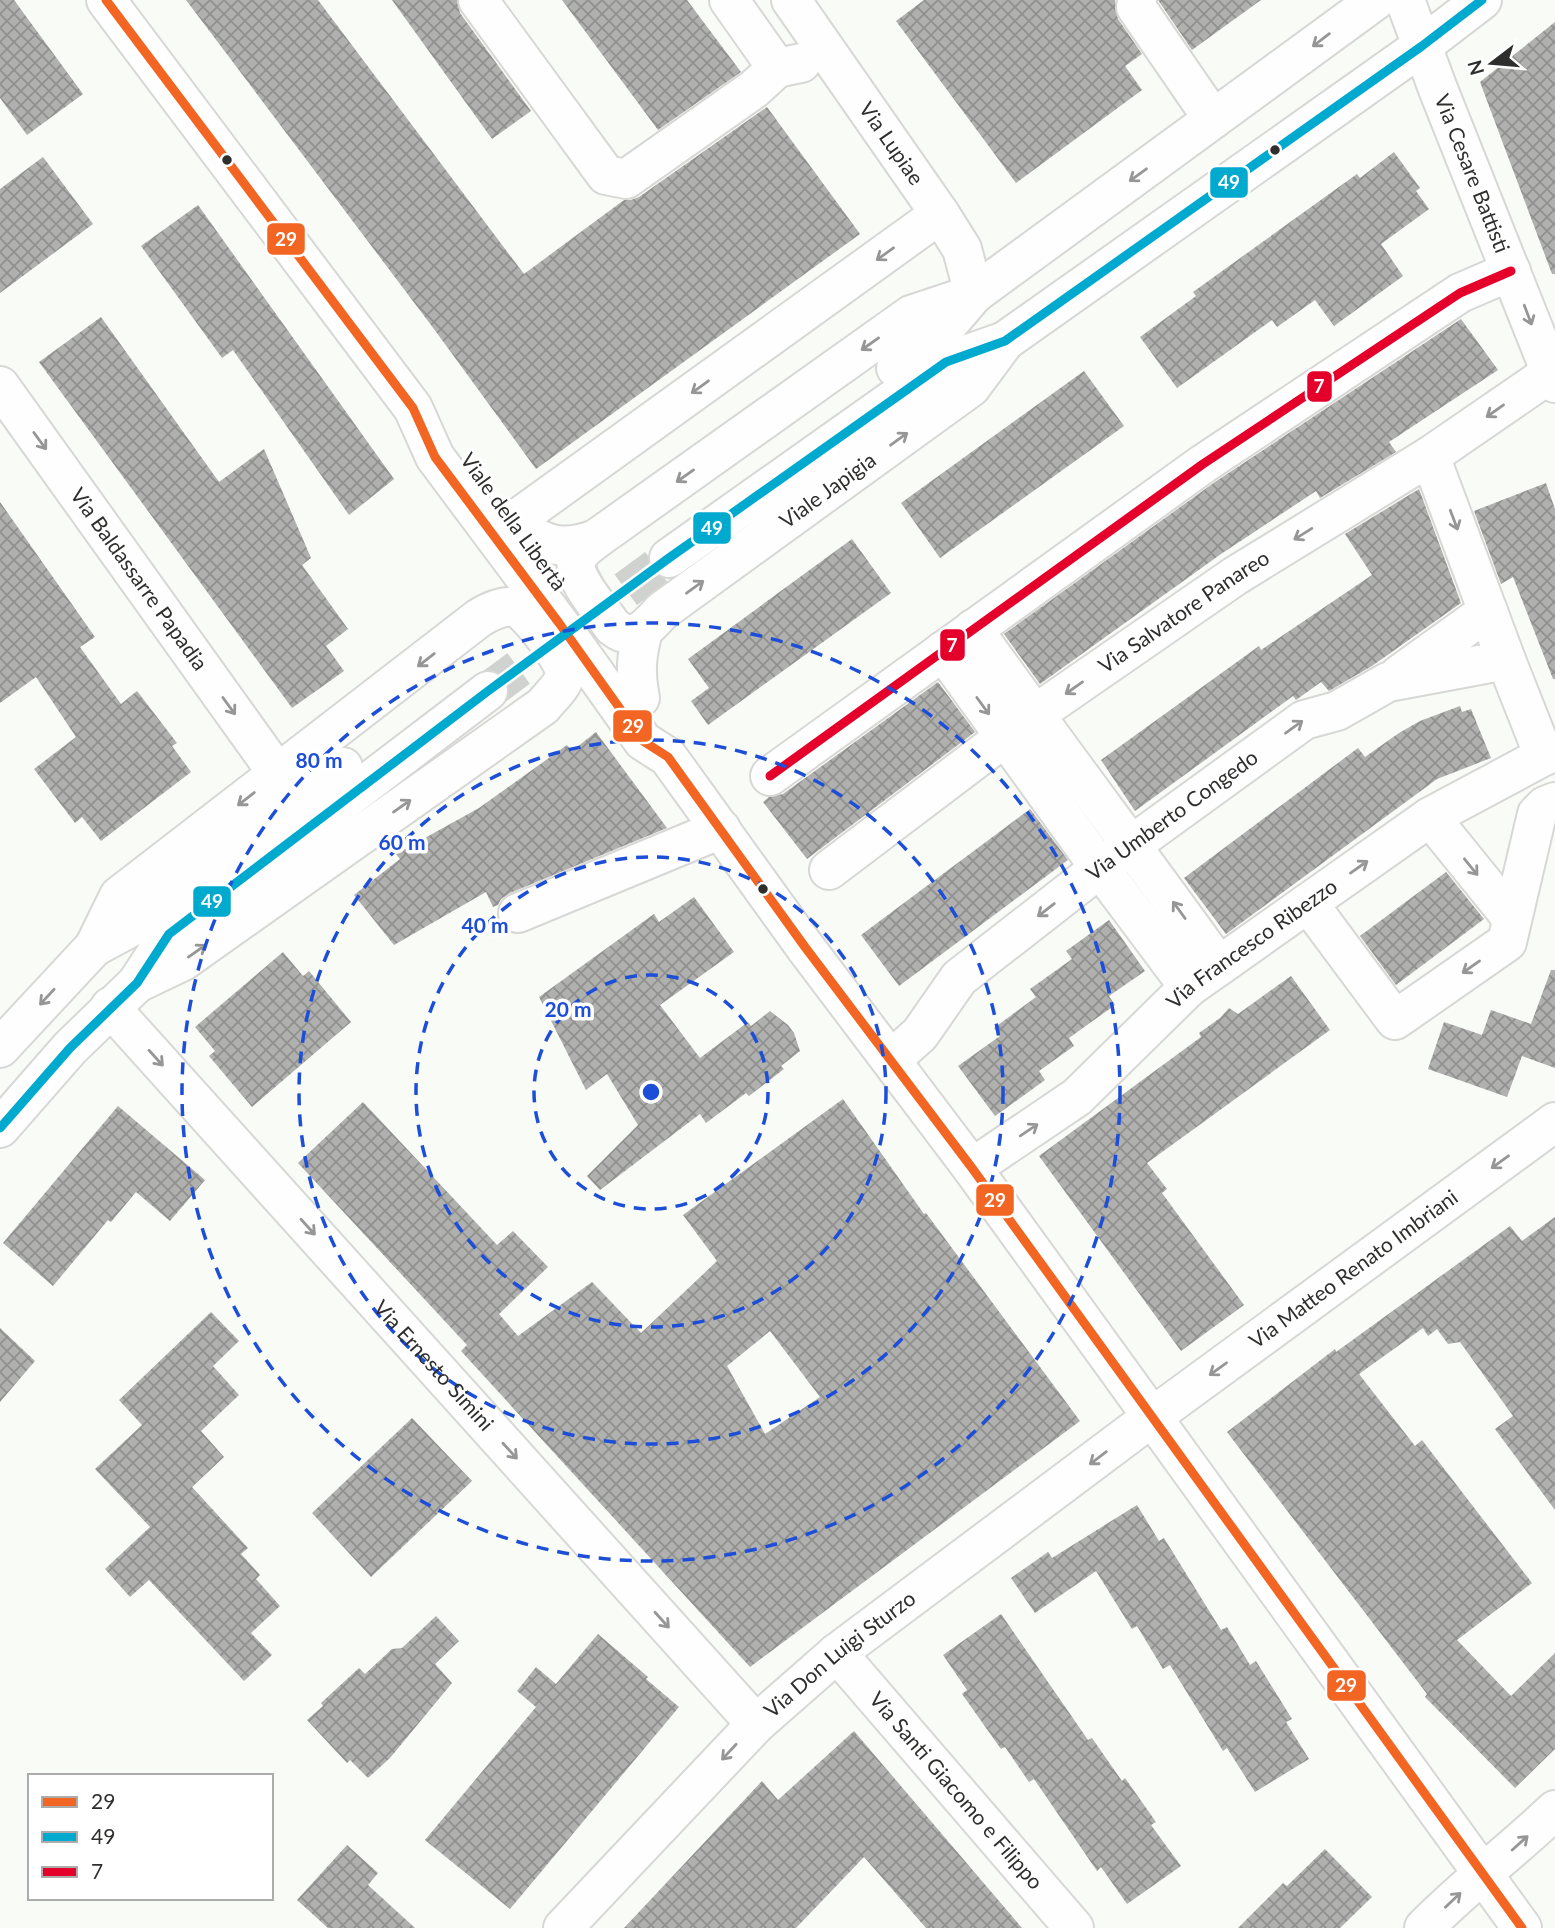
<svg xmlns="http://www.w3.org/2000/svg" width="1555" height="1928" font-family="Lato,sans-serif">
  <style>
    .building { fill: url(#building-cross-hatch); fill-rule: evenodd }
    .lines { fill: none; stroke-linecap: round; stroke-linejoin: round }
    .major-tunnel { stroke: #d0d2cf; stroke-width: 38; stroke-dasharray: 38 19; stroke-linecap: butt }
    .minor-casing { stroke: #d7d8d5; stroke-width: 42 }
    .major-casing { stroke: #d7d8d5; stroke-width: 42 }
    .minor { stroke: #fefefe; stroke-width: 38 }
    .major { stroke: #fefefe; stroke-width: 38 }
    .bus-1-casing { stroke: #fff; stroke-width: 14 }
    .bus-2-casing { stroke: #fff; stroke-width: 14 }
    .bus-3-casing { stroke: #fff; stroke-width: 14 }
    .bus-1 { stroke: #f26522; stroke-width: 9 }
    .bus-2 { stroke: #00a9ce; stroke-width: 9 }
    .bus-3 { stroke: #e4002b; stroke-width: 9 }
    .oneway { stroke: #969696 }
    .ring { fill: none; stroke: #1d4ed8; stroke-width: 3.5; stroke-dasharray: 12 9 }
    .bus-dot { fill: #2e2f2d; stroke: #fff; stroke-width: 2.5 }
    .labels { text-anchor: middle; stroke-width: 7; stroke-linejoin: round; paint-order: stroke }
    .street-label { font-size: 21px; fill: #2e2f2d; stroke: #fff }
    .centre { fill: #1d4ed8; stroke: #fff; stroke-width: 3.5 }
    .ring-label { font-size: 21px; text-anchor: middle; font-weight: bold; fill: #1d4ed8; stroke: #fff; stroke-width: 7; stroke-linejoin: round; paint-order: stroke }
    .line-badge { stroke: #fff; stroke-width: 2.5 }
    .badge-label { font-size: 19px; text-anchor: middle; font-weight: bold; fill: #fff }
  </style>
  <defs>
    <pattern id="building-cross-hatch" width="8" height="8" patternUnits="userSpaceOnUse" patternTransform="scale(1.75)"><rect width="8" height="8" fill="#b0b0af"/><path d="M0 0l8 8M0 8l8-8" fill="none" stroke="#90908f"/></pattern>
  </defs>
  <rect width="100%" height="100%" fill="#f9fbf7"/>
  <path class="building" d="M 0,0 L 14,0 L 83,94 L 27,135 L 0,98 Z
    M 186,0 L 318,0 L 524,274 L 624,200 L 631,200 L 639,197 L 767,107 L 860,234 L 536,469 L 434,329 Z
    M 392,0 L 457,0 L 460,13 L 531,111 L 492,139 Z
    M 562,0 L 687,0 L 741,72 L 658,130 Z
    M 924,0 L 1115,0 L 1118,19 L 1142,54 L 1125,66 L 1142,90 L 1016,183 L 896,21 Z
    M 1158,0 L 1261,0 L 1192,50 Z
    M 1555,22 L 1555,274 L 1552,274 L 1480,82 Z
    M 1394,152 L 1420,188 L 1416,191 L 1429,209 L 1381,244 L 1403,276 L 1334,326 L 1315,300 L 1277,327 L 1272,320 L 1177,388 L 1140,337 L 1196,296 L 1193,292 L 1357,174 L 1360,178 Z
    M 43,157 L 93,224 L 0,293 L 0,189 Z
    M 198,205 L 394,479 L 349,515 L 233,350 L 222,358 L 141,246 Z
    M 101,317 L 219,482 L 264,449 L 311,558 L 302,565 L 348,629 L 326,646 L 344,671 L 292,708 L 39,362 Z
    M 1461,319 L 1498,370 L 1389,442 L 1396,452 L 1320,498 L 1316,491 L 1221,554 L 1040,684 L 1004,634 L 1215,482 Z
    M 1084,371 L 1124,426 L 940,558 L 901,503 Z
    M 1546,483 L 1555,509 L 1555,679 L 1553,679 L 1513,577 L 1501,584 L 1474,511 Z
    M 1419,489 L 1461,603 L 1372,666 L 1329,691 L 1321,682 L 1296,700 L 1293,696 L 1135,811 L 1101,760 L 1259,646 L 1261,650 L 1372,575 L 1345,534 Z
    M 0,502 L 95,637 L 80,647 L 121,704 L 137,691 L 177,743 L 172,746 L 191,772 L 101,841 L 82,817 L 75,823 L 34,769 L 76,737 L 36,677 L 0,703 Z
    M 852,539 L 891,593 L 708,725 L 691,701 L 709,688 L 688,659 Z
    M 938,682 L 975,732 L 807,859 L 763,802 L 769,797 L 783,794 Z
    M 1460,706 L 1462,712 L 1471,709 L 1491,758 L 1437,779 L 1226,934 L 1184,878 L 1358,748 L 1365,757 L 1399,733 L 1420,721 Z
    M 596,732 L 667,828 L 510,893 L 501,899 L 498,905 L 493,907 L 486,892 L 394,945 L 354,895 L 400,859 L 396,854 L 479,808 L 567,745 L 572,751 Z
    M 1030,809 L 1068,860 L 899,986 L 861,935 Z
    M 1446,872 L 1484,919 L 1396,985 L 1360,936 Z
    M 694,897 L 734,952 L 660,1005 L 700,1058 L 748,1022 L 751,1026 L 770,1011 L 788,1025 L 794,1033 L 800,1051 L 781,1066 L 784,1069 L 749,1096 L 746,1093 L 706,1123 L 700,1114 L 600,1190 L 587,1176 L 638,1125 L 607,1074 L 586,1090 L 539,997 L 654,914 L 659,922 Z
    M 1109,920 L 1145,971 L 1109,996 L 1115,1005 L 1069,1038 L 1074,1046 L 1039,1071 L 1045,1080 L 995,1116 L 958,1066 L 1000,1036 L 994,1028 L 1036,997 L 1030,989 L 1072,959 L 1066,951 Z
    M 283,952 L 303,976 L 309,971 L 351,1022 L 252,1107 L 209,1056 L 215,1051 L 195,1027 Z
    M 1551,970 L 1555,970 L 1555,1068 L 1522,1056 L 1507,1097 L 1428,1069 L 1444,1022 L 1482,1035 L 1491,1010 L 1531,1024 Z
    M 1291,976 L 1330,1030 L 1147,1163 L 1167,1189 L 1162,1193 L 1244,1305 L 1181,1351 L 1039,1156 L 1201,1037 L 1199,1033 L 1220,1018 L 1229,1008 L 1238,1014 Z
    M 843,1099 L 924,1214 L 926,1213 L 1080,1421 L 750,1667 L 461,1351 L 467,1345 L 298,1163 L 363,1102 L 497,1245 L 513,1231 L 548,1267 L 499,1314 L 518,1336 L 592,1282 L 641,1333 L 717,1261 L 683,1215 ZM 770,1331 L 820,1397 L 765,1434 L 727,1366 Z
    M 118,1106 L 205,1180 L 170,1221 L 136,1192 L 111,1222 L 108,1220 L 53,1286 L 3,1243 Z
    M 1555,1217 L 1555,1510 L 1495,1429 L 1513,1416 L 1460,1342 L 1448,1344 L 1437,1329 L 1428,1336 L 1423,1328 L 1359,1374 L 1415,1446 L 1422,1440 L 1532,1583 L 1457,1640 L 1511,1696 L 1555,1653 L 1555,1749 L 1515,1788 L 1425,1697 L 1427,1694 L 1227,1432 L 1335,1349 L 1336,1352 L 1510,1226 L 1522,1241 Z
    M 211,1312 L 239,1341 L 213,1366 L 239,1395 L 201,1431 L 224,1457 L 192,1487 L 248,1548 L 241,1554 L 260,1575 L 256,1579 L 280,1606 L 251,1633 L 272,1655 L 244,1681 L 149,1580 L 130,1597 L 105,1569 L 150,1527 L 95,1469 L 142,1425 L 119,1400 Z
    M 0,1328 L 35,1361 L 0,1402 Z
    M 412,1418 L 472,1481 L 371,1577 L 312,1513 Z
    M 1137,1505 L 1159,1541 L 1164,1538 L 1221,1630 L 1227,1627 L 1250,1665 L 1256,1661 L 1292,1719 L 1286,1722 L 1309,1759 L 1255,1792 L 1227,1748 L 1223,1751 L 1170,1665 L 1163,1669 L 1137,1626 L 1132,1629 L 1096,1571 L 1035,1613 L 1011,1578 L 1048,1552 L 1052,1558 Z
    M 1001,1614 L 1088,1740 L 1092,1738 L 1122,1781 L 1125,1778 L 1156,1822 L 1151,1825 L 1181,1866 L 1127,1904 L 1101,1867 L 1097,1871 L 1034,1779 L 1029,1782 L 1005,1747 L 1001,1749 L 962,1694 L 967,1690 L 943,1655 Z
    M 436,1616 L 459,1641 L 435,1664 L 452,1683 L 390,1758 L 368,1778 L 350,1760 L 347,1763 L 307,1720 L 323,1706 L 321,1703 L 359,1668 L 365,1674 L 392,1649 L 402,1648 Z
    M 598,1634 L 648,1677 L 646,1679 L 679,1707 L 510,1909 L 425,1840 L 536,1707 L 517,1691 L 536,1667 L 556,1684 Z
    M 854,1731 L 1022,1928 L 926,1928 L 864,1857 L 796,1928 L 624,1928 L 762,1781 L 778,1800 Z
    M 347,1845 L 378,1873 L 368,1885 L 415,1928 L 328,1928 L 297,1900 Z
    M 1325,1849 L 1372,1897 L 1340,1928 L 1238,1928 L 1283,1883 L 1287,1886 Z"/>
  <g class="lines">
    <path class="major-tunnel" d="M 488,691 L 669,558"/>
    <defs>
      <g id="minor">
        <path d="M 478,0 L 606,175 L 626,179 L 754,89 L 777,68"/>
        <path d="M 729,0 L 777,68 L 801,63"/>
        <path id="s1" d="M 791,0 L 940,214 L 962,249 L 974,294"/>
        <path d="M 1137,0 L 1136,7 L 1213,119"/>
        <path id="s2" d="M 1405,0 L 1438,89 L 1555,383"/>
        <path id="s3" d="M 0,386 L 278,774"/>
        <path d="M 1430,456 L 1506,660 L 1544,756"/>
        <path d="M 514,521 L 940,214"/>
        <path d="M 559,623 L 643,741 L 668,757 L 805,947 L 972,1168 L 1522,1928"/>
        <path d="M 973,629 C 1054,743 1138,853 1219,966"/>
        <path d="M 943,651 L 1100,868 L 1189,987"/>
        <path d="M 1399,675 L 1488,611"/>
        <path d="M 640,698 C 635,672 636,657 643,631"/>
        <path d="M 770,776 L 1203,464 L 1460,293 L 1511,271"/>
        <path d="M 1430,817 L 1511,917"/>
        <path id="s4" d="M 829,870 L 1034,715 L 1235,576 L 1430,456 L 1555,370"/>
        <path d="M 1308,903 L 1395,1020 L 1507,942 L 1537,814 L 1545,806 L 1555,802"/>
        <path d="M 518,913 L 721,829"/>
        <path id="s5" d="M 110,1007 L 756,1724"/>
        <path id="s6" d="M 892,1059 L 920,1034 L 959,978 L 1100,868 L 1304,720 L 1337,711 L 1388,682 L 1506,660"/>
        <path id="s7" d="M 972,1168 L 1077,1097 L 1189,987 L 1430,817 L 1544,756 L 1555,752"/>
        <path id="s8" d="M 837,1653 L 1074,1928"/>
        <path id="s9" d="M 563,1928 L 756,1724 L 837,1653 L 1152,1417 L 1555,1122"/>
        <path d="M 1424,1928 C 1465,1886 1512,1851 1555,1810"/>
      </g>
      <g id="major">
        <path d="M 106,0 L 413,408 L 435,457 L 559,623"/>
        <path id="s10" d="M 974,294 L 911,315 L 596,539 C 589,545 580,550 577,559 C 571,578 603,612 613,627 C 635,644 647,627 662,611 L 971,387 L 1005,341"/>
        <path d="M 896,368 L 933,342 L 974,294 L 1376,0"/>
        <path d="M 520,530 C 550,546 563,551 596,539"/>
        <path d="M 669,558 L 946,362 L 1005,341 L 1422,46 L 1482,0"/>
        <path d="M 94,947 L 119,896 L 479,618 C 490,611 502,605 515,607 C 526,609 568,664 565,675 C 563,686 550,697 543,706 L 183,961 L 137,983"/>
        <path d="M 0,1048 L 94,947 L 135,925 L 343,767"/>
        <path d="M 0,1128 L 70,1048 L 137,983 L 169,934 L 488,691"/>
      </g>
    </defs>
    <use href="#minor" class="minor-casing"/>
    <use href="#major" class="major-casing"/>
    <use href="#minor" class="minor"/>
    <use href="#major" class="major"/>
    <defs>
      <path id="bus-1" d="M 106,0 L 413,408 L 435,457 L 559,623 L 643,741 L 668,757 L 805,947 L 972,1168 L 1522,1928"/>
      <path id="bus-2" d="M 0,1128 L 70,1048 L 137,983 L 169,934 L 488,691 L 669,558 L 946,362 L 1005,341 L 1422,46 L 1482,0"/>
      <path id="bus-3" d="M 770,776 L 1203,464 L 1460,293 L 1511,271"/>
    </defs>
    <use href="#bus-1" class="bus-1-casing"/>
    <use href="#bus-2" class="bus-2-casing"/>
    <use href="#bus-3" class="bus-3-casing"/>
    <use href="#bus-1" class="bus-1"/>
    <use href="#bus-2" class="bus-2"/>
    <use href="#bus-3" class="bus-3"/>
  </g>
  <defs><path id="oneway-shaft" d="M-6 0H5M1.5-3L5.5 0L1.5 3" fill="none" stroke-width="1.6" stroke-linecap="round" stroke-linejoin="round" transform="scale(1.75)"/></defs>
  <g class="oneway">
    <use href="#oneway-shaft" transform="translate(1321 40) rotate(143)"/>
    <use href="#oneway-shaft" transform="translate(1138 175) rotate(144)"/>
    <use href="#oneway-shaft" transform="translate(885 254) rotate(144)"/>
    <use href="#oneway-shaft" transform="translate(1528 315) rotate(69)"/>
    <use href="#oneway-shaft" transform="translate(870 344) rotate(145)"/>
    <use href="#oneway-shaft" transform="translate(700 387) rotate(144)"/>
    <use href="#oneway-shaft" transform="translate(1495 411) rotate(145)"/>
    <use href="#oneway-shaft" transform="translate(899 439) rotate(-36)"/>
    <use href="#oneway-shaft" transform="translate(40 441) rotate(54)"/>
    <use href="#oneway-shaft" transform="translate(685 476) rotate(145)"/>
    <use href="#oneway-shaft" transform="translate(1454 520) rotate(69)"/>
    <use href="#oneway-shaft" transform="translate(1303 534) rotate(148)"/>
    <use href="#oneway-shaft" transform="translate(695 587) rotate(-36)"/>
    <use href="#oneway-shaft" transform="translate(426 660) rotate(142)"/>
    <use href="#oneway-shaft" transform="translate(1074 688) rotate(145)"/>
    <use href="#oneway-shaft" transform="translate(229 706) rotate(54)"/>
    <use href="#oneway-shaft" transform="translate(983 706) rotate(54)"/>
    <use href="#oneway-shaft" transform="translate(1294 727) rotate(-36)"/>
    <use href="#oneway-shaft" transform="translate(246 799) rotate(142)"/>
    <use href="#oneway-shaft" transform="translate(402 806) rotate(-35)"/>
    <use href="#oneway-shaft" transform="translate(1359 867) rotate(-35)"/>
    <use href="#oneway-shaft" transform="translate(1471 867) rotate(51)"/>
    <use href="#oneway-shaft" transform="translate(1046 910) rotate(142)"/>
    <use href="#oneway-shaft" transform="translate(1179 910) rotate(-126)"/>
    <use href="#oneway-shaft" transform="translate(197 951) rotate(-35)"/>
    <use href="#oneway-shaft" transform="translate(1471 967) rotate(145)"/>
    <use href="#oneway-shaft" transform="translate(47 997) rotate(133)"/>
    <use href="#oneway-shaft" transform="translate(156 1058) rotate(48)"/>
    <use href="#oneway-shaft" transform="translate(1029 1130) rotate(-34)"/>
    <use href="#oneway-shaft" transform="translate(1500 1162) rotate(144)"/>
    <use href="#oneway-shaft" transform="translate(308 1227) rotate(48)"/>
    <use href="#oneway-shaft" transform="translate(1218 1369) rotate(144)"/>
    <use href="#oneway-shaft" transform="translate(510 1451) rotate(48)"/>
    <use href="#oneway-shaft" transform="translate(1098 1458) rotate(143)"/>
    <use href="#oneway-shaft" transform="translate(662 1620) rotate(48)"/>
    <use href="#oneway-shaft" transform="translate(729 1752) rotate(133)"/>
    <use href="#oneway-shaft" transform="translate(1520 1843) rotate(-42)"/>
    <use href="#oneway-shaft" transform="translate(1453 1900) rotate(-43)"/>
  </g>
  <g class="ring">
    <circle cx="651" cy="1092" r="117"/>
    <circle cx="651" cy="1092" r="235"/>
    <circle cx="651" cy="1092" r="352"/>
    <circle cx="651" cy="1092" r="469"/>
  </g>
  <g class="bus-dot">
    <circle cx="1275" cy="150" r="6"/>
    <circle cx="227" cy="160" r="6"/>
    <circle cx="763" cy="889" r="6"/>
  </g>
  <g class="labels">
    <g class="street-label">
      <text dy="7" stroke="none"><textPath href="#s1" startOffset="175">Via Lupiae</textPath></text>
      <text dy="7" stroke="none"><textPath href="#s2" startOffset="186">Via Cesare Battisti</textPath></text>
      <text dy="7" stroke="none"><textPath href="#s10" startOffset="824">Viale Japigia</textPath></text>
      <text transform="translate(513 522) rotate(54)" y="7">Viale della Libertà</text>
      <text dy="7" stroke="none"><textPath href="#s3" startOffset="238">Via Baldassarre Papadia</textPath></text>
      <text dy="7" stroke="none"><textPath href="#s4" startOffset="439">Via Salvatore Panareo</textPath></text>
      <text dy="7" stroke="none"><textPath href="#s6" startOffset="374">Via Umberto Congedo</textPath></text>
      <text dy="7" stroke="none"><textPath href="#s7" startOffset="360">Via Francesco Ribezzo</textPath></text>
      <text dy="7" stroke="none"><textPath href="#s9" startOffset="1032">Via Matteo Renato Imbriani</textPath></text>
      <text dy="7" stroke="none"><textPath href="#s5" startOffset="483">Via Ernesto Simini</textPath></text>
      <text dy="7" stroke="none"><textPath href="#s9" startOffset="390">Via Don Luigi Sturzo</textPath></text>
      <text dy="7" stroke="none"><textPath href="#s8" startOffset="182">Via Santi Giacomo e Filippo</textPath></text>
    </g>
  </g>
  <circle cx="651" cy="1092" r="10" class="centre"/>
  <g class="ring-label">
    <text x="319" y="768">80 m</text>
    <text x="402" y="850">60 m</text>
    <text x="485" y="933">40 m</text>
    <text x="568" y="1017">20 m</text>
  </g>
  <g class="line-badge">
    <rect x="1209" y="166" width="40" height="33" rx="7" fill="#00a9ce"/>
    <rect x="266" y="222" width="40" height="34" rx="7" fill="#f26522"/>
    <rect x="1306" y="370" width="27" height="33" rx="7" fill="#e4002b"/>
    <rect x="692" y="511" width="40" height="34" rx="7" fill="#00a9ce"/>
    <rect x="939" y="628" width="27" height="34" rx="7" fill="#e4002b"/>
    <rect x="612" y="709" width="41" height="34" rx="7" fill="#f26522"/>
    <rect x="192" y="885" width="40" height="33" rx="7" fill="#00a9ce"/>
    <rect x="975" y="1183" width="40" height="34" rx="7" fill="#f26522"/>
    <rect x="1326" y="1669" width="41" height="33" rx="7" fill="#f26522"/>
  </g>
  <g class="badge-label">
    <text x="1229" y="189">49</text>
    <text x="286" y="246">29</text>
    <text x="1319" y="393">7</text>
    <text x="712" y="535">49</text>
    <text x="952" y="652">7</text>
    <text x="633" y="733">29</text>
    <text x="212" y="908">49</text>
    <text x="995" y="1207">29</text>
    <text x="1346" y="1692">29</text>
  </g>
  <rect x="28" y="1774" width="245" height="126" fill="#ffffff" stroke="#abacab" stroke-width="2"/>
  <rect x="42" y="1797" width="35" height="10" fill="#f26522" stroke="#abacab" stroke-width="2"/>
  <text x="91" y="1809" font-size="21" fill="#2e2f2d">29</text>
  <rect x="42" y="1832" width="35" height="10" fill="#00a9ce" stroke="#abacab" stroke-width="2"/>
  <text x="91" y="1844" font-size="21" fill="#2e2f2d">49</text>
  <rect x="42" y="1867" width="35" height="10" fill="#e4002b" stroke="#abacab" stroke-width="2"/>
  <text x="91" y="1879" font-size="21" fill="#2e2f2d">7</text>
  <g transform="translate(1492 63) rotate(254)" stroke="#ffffff" stroke-width="5" paint-order="stroke">
  <path d="M0-5L12 26L0 18L-12 26Z" fill="#2e2f2d"/>
  <text y="-10" font-size="19" font-weight="bold" text-anchor="middle" fill="#2e2f2d">N</text>
  </g>
</svg>
